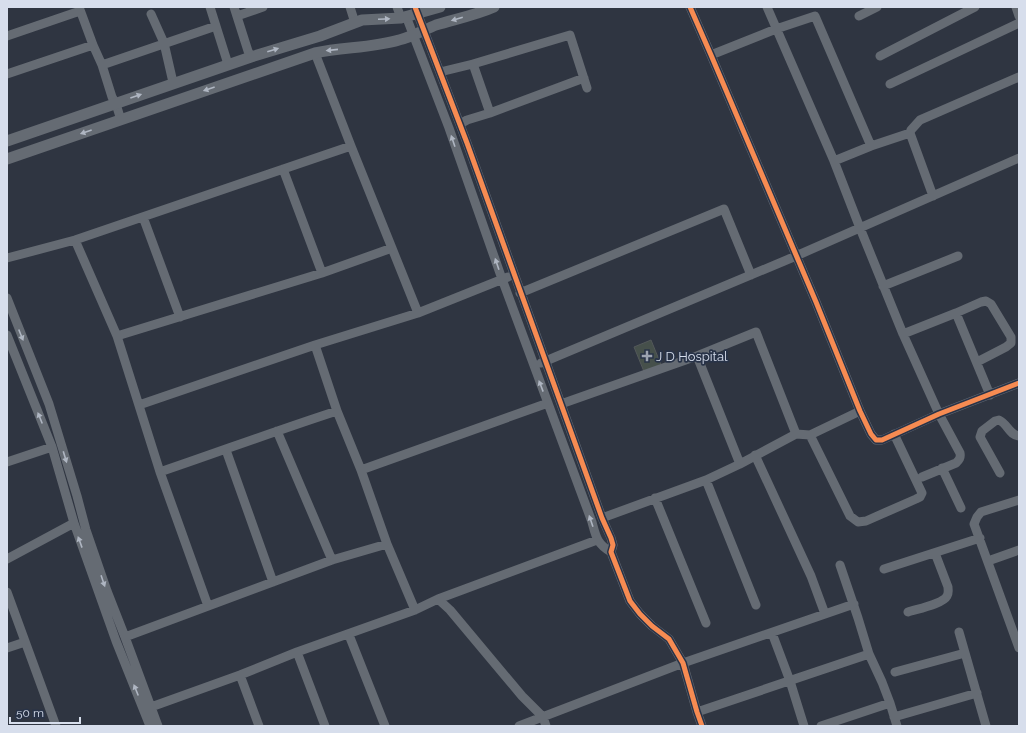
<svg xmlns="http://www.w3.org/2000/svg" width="1026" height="733" font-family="Raleway,sans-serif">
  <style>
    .building { fill: #46504b; stroke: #53585a }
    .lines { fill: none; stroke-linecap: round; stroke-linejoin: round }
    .minor { stroke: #656b73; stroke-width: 9 }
    .tertiary { stroke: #656b73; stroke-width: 11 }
    .cycleway-casing { stroke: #283348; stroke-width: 8 }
    .cycleway { stroke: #f68b52; stroke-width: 5 }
    .oneway { fill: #afb6c2 }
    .poi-dot { fill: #9ca3b0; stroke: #283348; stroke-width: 1.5 }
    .labels { text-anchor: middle; stroke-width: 3.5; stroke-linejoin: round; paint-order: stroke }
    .poi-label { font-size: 13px; fill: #d7deec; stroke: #283348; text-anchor: start }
  </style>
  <rect width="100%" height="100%" fill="#2f3541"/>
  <path class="building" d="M 651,340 L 662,367 L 645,374 L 634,347 Z"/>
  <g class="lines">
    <path class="minor" d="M 79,7 L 93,45 L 102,65 L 112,97 L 116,104 L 121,120
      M 210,7 L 227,61 L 228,65
      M 234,7 L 248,51 L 251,57
      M 350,7 L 355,23
      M 397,7 L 401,18
      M 415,7 L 467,143 L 561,404 L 602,518 L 611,538 L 613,545 L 611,552 L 630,601 L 640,614 L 652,626 L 669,639 L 683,663 L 697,712 L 702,726
      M 690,7 L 711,55 L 816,302 L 860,411 L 871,434 L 876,440 L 882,440 L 939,414 L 1019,383
      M 767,7 L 834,161 L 860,228 L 903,334 L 939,414 L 960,453 C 961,458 959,460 956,463 L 922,477
      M 1016,7 L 1019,16
      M 151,14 L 164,43 L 172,78 L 174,83
      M 237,16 L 263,7
      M 406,16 L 449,128 L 502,279 L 592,522 C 596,537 597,544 611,552
      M 859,16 L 877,7
      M 7,36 L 80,11
      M 315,53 L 351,146 L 418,313
      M 711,55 L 776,29 L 815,16 L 871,146
      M 880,56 L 975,7
      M 473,64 L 490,113
      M 102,65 L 216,26
      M 440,72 L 473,64 L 570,35 L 587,88
      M 7,74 L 93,45
      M 890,84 L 1019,23
      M 460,124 L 467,120 L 490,113 L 584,78
      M 834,161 L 871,146 L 910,133
      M 283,169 L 322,273
      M 933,196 L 910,133 L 911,130 L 920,120 L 1019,77
      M 143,217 L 180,317
      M 75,240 L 117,336 L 160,472 L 208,606
      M 7,258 L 75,240 L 351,146
      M 883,286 L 958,256
      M 520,293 L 724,209 L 751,275
      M 7,298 L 49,404 L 77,496 L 86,530 L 107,591 L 125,637 L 158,726
      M 956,313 L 981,302 L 986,301 L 991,304 L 1011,337 L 1011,343 L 1006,347 L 977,362
      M 903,334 L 956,313 L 990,395
      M 7,335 L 52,447 L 74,523 L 116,641 L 150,726
      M 117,336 L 322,273 L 392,248
      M 315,345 L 337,411 L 361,470 L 387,544 L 415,610
      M 697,356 L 740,464
      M 541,363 L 796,256 L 1019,158
      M 561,404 L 697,356 L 756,332 L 796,434
      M 139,405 L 315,345 L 418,313 L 508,277
      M 277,431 L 332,560
      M 810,435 L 850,516 L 858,522 L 866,521 L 916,499 L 920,497 L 922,493 L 894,434
      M 226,450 L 273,582
      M 755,455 L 811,576 L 825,614
      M 7,462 L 52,447
      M 942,468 L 961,508
      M 361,470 L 548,403
      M 160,472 C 219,452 278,430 337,411
      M 1000,473 L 980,437 L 982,431 L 995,421 L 999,420 C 1008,424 1009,435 1019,436
      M 706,480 L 756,605
      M 655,498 L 706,623
      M 1019,500 L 981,512 L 977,517 L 974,524 L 1019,648
      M 602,518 L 706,480 L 740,464 L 796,434 L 810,435 L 860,411
      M 7,559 L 74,523
      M 988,561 L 1019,550
      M 840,565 L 858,618 L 869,654 L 882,682 L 890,703 L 897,726
      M 884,569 L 980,538
      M 7,592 L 56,726
      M 438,599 L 450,610 L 522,696 L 543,717 L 546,726
      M 908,612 C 917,609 943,604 947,596 C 949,593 948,590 948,587 L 935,553
      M 959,632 L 986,726
      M 772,633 L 790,681 L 804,726
      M 349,635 L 385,726
      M 125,637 L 332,560 L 387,544
      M 7,648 L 25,642
      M 297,652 L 325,726
      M 895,672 L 965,653
      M 240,675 L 259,726
      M 151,707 L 240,675 L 297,652 L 415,610 L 438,599 L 597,540
      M 697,712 L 869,654
      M 894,717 L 977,693
      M 519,726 L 683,663 L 854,604
      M 821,726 L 890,703"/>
    <path class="tertiary" d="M 7,141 L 251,57 L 320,36 L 362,20 L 401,18 L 440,7
      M 7,159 L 315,53 C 343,47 372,48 399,40 C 412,37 424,30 436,25 C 456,19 476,15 494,7"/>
    <defs>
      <path id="cycleway" d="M 415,7 L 467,143 L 561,404 L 602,518 L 611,538 L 613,545 L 611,552 L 630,601 L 640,614 L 652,626 L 669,639 L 683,663 L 697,712 L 702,726
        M 690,7 L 711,55 L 816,302 L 860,411 L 871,434 L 876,440 L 882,440 L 939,414 L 1019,383"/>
    </defs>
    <use href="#cycleway" class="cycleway-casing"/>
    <use href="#cycleway" class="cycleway"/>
  </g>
  <defs><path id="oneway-solid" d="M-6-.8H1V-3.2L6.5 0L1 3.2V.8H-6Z"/></defs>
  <g class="oneway">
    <use href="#oneway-solid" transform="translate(384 19) rotate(-3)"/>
    <use href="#oneway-solid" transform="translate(457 19) rotate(164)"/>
    <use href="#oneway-solid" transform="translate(273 50) rotate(-17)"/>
    <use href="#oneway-solid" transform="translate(332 50) rotate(174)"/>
    <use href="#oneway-solid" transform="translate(209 89) rotate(161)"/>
    <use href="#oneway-solid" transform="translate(136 96) rotate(-19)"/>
    <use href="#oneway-solid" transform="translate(86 132) rotate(161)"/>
    <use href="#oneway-solid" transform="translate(453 141) rotate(-109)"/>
    <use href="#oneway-solid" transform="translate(497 264) rotate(-109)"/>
    <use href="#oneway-solid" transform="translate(21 335) rotate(68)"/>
    <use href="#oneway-solid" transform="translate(541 386) rotate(-111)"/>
    <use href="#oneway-solid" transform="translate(40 418) rotate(-112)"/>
    <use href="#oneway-solid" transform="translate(65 457) rotate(73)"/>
    <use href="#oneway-solid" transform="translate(591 521) rotate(-109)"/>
    <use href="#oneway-solid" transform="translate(80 542) rotate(-110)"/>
    <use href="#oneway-solid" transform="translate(103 581) rotate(71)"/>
    <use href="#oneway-solid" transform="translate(136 690) rotate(-112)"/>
  </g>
  <path class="poi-dot" d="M645 350h4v4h4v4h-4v4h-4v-4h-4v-4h4z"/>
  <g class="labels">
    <g class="poi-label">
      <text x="656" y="361">J D Hospital</text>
    </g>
  </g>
  <rect width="1026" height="733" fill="none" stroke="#d7deec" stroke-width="16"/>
  <path d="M10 717v6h70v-6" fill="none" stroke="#d7deec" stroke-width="2"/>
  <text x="16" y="717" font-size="12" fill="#d7deec" stroke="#283348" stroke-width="3" paint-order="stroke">50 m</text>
</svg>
